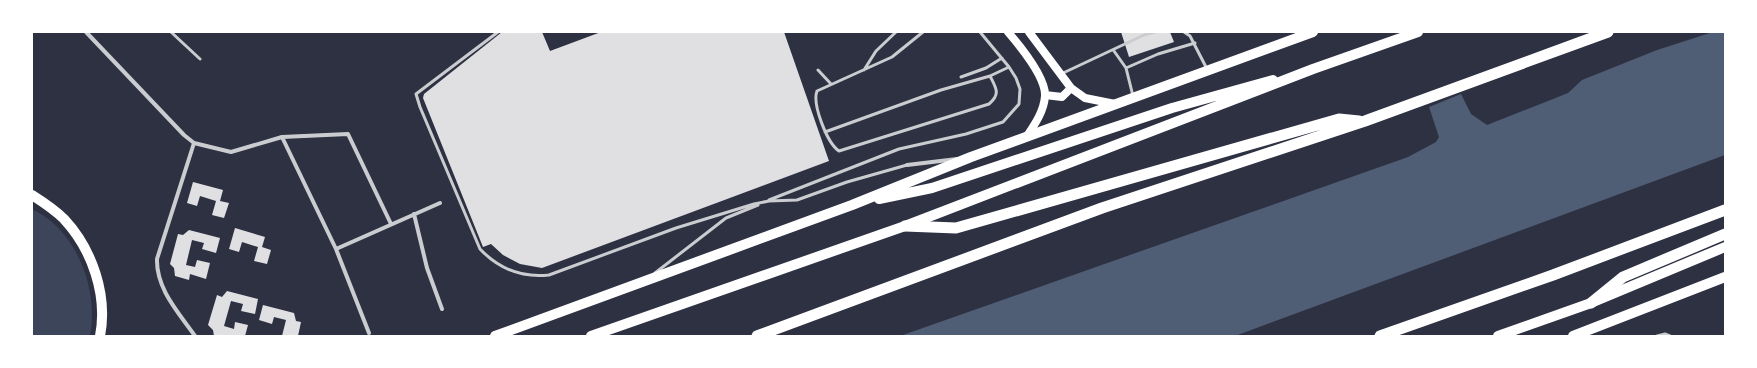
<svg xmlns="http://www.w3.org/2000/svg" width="1757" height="368" font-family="Montserrat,sans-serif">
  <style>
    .green { fill: #3c4559 }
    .water { fill: #4f5d75 }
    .building { fill: #e0e0e3 }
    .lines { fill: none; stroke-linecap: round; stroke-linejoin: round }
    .service { stroke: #caccd0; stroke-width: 3 }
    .minor { stroke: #caccd0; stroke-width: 4 }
    .secondary { stroke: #fff; stroke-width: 8 }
    .trunk { stroke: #fff; stroke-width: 10 }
    .motorway { stroke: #fff; stroke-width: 11 }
  </style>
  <rect width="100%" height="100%" fill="#2d3142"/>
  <path class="green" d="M 32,209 C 77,230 99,290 90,336 L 32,336 Z"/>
  <path class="water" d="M 1713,32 L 1725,32 L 1725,155 L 1235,336 L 900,336 L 1408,157 L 1436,142 L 1439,137 L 1429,107 L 1461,94 L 1471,114 L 1487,125 L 1568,93 L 1582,80 L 1657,50 Z"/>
  <path class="building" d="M 502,32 L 542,32 L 550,51 L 601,32 L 784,32 L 829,161 L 542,268 L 520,264 L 503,255 L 491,244 L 483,247 L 423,98 L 424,94 Z
    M 1121,32 L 1170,32 L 1174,42 L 1129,57 Z
    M 193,182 L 223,190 L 220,201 L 229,203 L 224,218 L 212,215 L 216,201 L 200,196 L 197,206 L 187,203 Z
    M 235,228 L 265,237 L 262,247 L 271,250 L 267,264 L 254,261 L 258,247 L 242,242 L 239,252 L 229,249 Z
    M 189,230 L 220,238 L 216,253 L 202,249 L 204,243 L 192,240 L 186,265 L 195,267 L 197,260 L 210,263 L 206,279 L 190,274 L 189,280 L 175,276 L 174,268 L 170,264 L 178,234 L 183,235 Z
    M 227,291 L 258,299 L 255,314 L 241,311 L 243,304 L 231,301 L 224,326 L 234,329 L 235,322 L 248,325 L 245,336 L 214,336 L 213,330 L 208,325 L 217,295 L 222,297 Z
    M 263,305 L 294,313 L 296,321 L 301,322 L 298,336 L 282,336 L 286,320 L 274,317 L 272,324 L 259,320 Z"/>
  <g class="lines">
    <path class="service" d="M 171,32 L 200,59
      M 498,32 L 416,94 L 420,107 L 480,249 C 499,269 522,278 549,275 L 676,228 L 754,204 L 769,201 L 797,200 L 847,182 L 907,165
      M 923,32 L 892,57 L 817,91 C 812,104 827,143 839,151 L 989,104 C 1001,94 996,88 990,76
      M 1184,32 L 1190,36 L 1207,69
      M 1114,51 L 1126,68 L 1133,96
      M 1126,68 L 1158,54 L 1195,43
      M 818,70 L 831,84
      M 864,70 L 876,51 L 896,32
      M 1061,74 L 1144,35 L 1155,32
      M 961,77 L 986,68 L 1002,58
      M 825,132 L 941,90 L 990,76 L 1009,67
      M 769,200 L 899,149 L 966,134 L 1003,122 L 1019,104 L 1020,89 L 1016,78 L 1009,67 L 980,32
      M 655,273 L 726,218 L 758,205
      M 1657,336 L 1665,334 L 1670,336"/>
    <path class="minor" d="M 86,32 L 184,135 L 194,143 L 231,152 L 282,137 L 348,134 L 391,224
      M 282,137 L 336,249 L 369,333
      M 194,143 L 157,259 C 156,289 179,313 195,336
      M 907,165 L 957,159
      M 414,214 L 427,268 L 442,309
      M 336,249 L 440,203"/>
    <path class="secondary" d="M 1008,32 C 1020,46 1046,77 1045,96 C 1044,111 1035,124 1027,136
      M 1029,32 L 1071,88 L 1085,98 L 1115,104
      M 1045,95 L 1062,97 L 1071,88"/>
    <path class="trunk" d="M 32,195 C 43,202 55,210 64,219 C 92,249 108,295 100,336
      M 879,199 L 932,188 L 1172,108 L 1273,80
      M 495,336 L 852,205 L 971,157 L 1313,32
      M 591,336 L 905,226 L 1313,69 L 1418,32
      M 1498,336 L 1591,303 L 1725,247
      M 1573,336 L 1725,277"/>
    <path class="motorway" d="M 905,226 L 956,228 L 1339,119 L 1359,121
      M 1591,303 L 1623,277 L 1725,234
      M 757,336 L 1102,208 L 1365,121 L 1608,32
      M 1380,336 L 1553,275 L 1725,210"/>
  </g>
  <rect width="1757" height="368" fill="none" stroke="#ffffff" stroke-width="66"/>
</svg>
